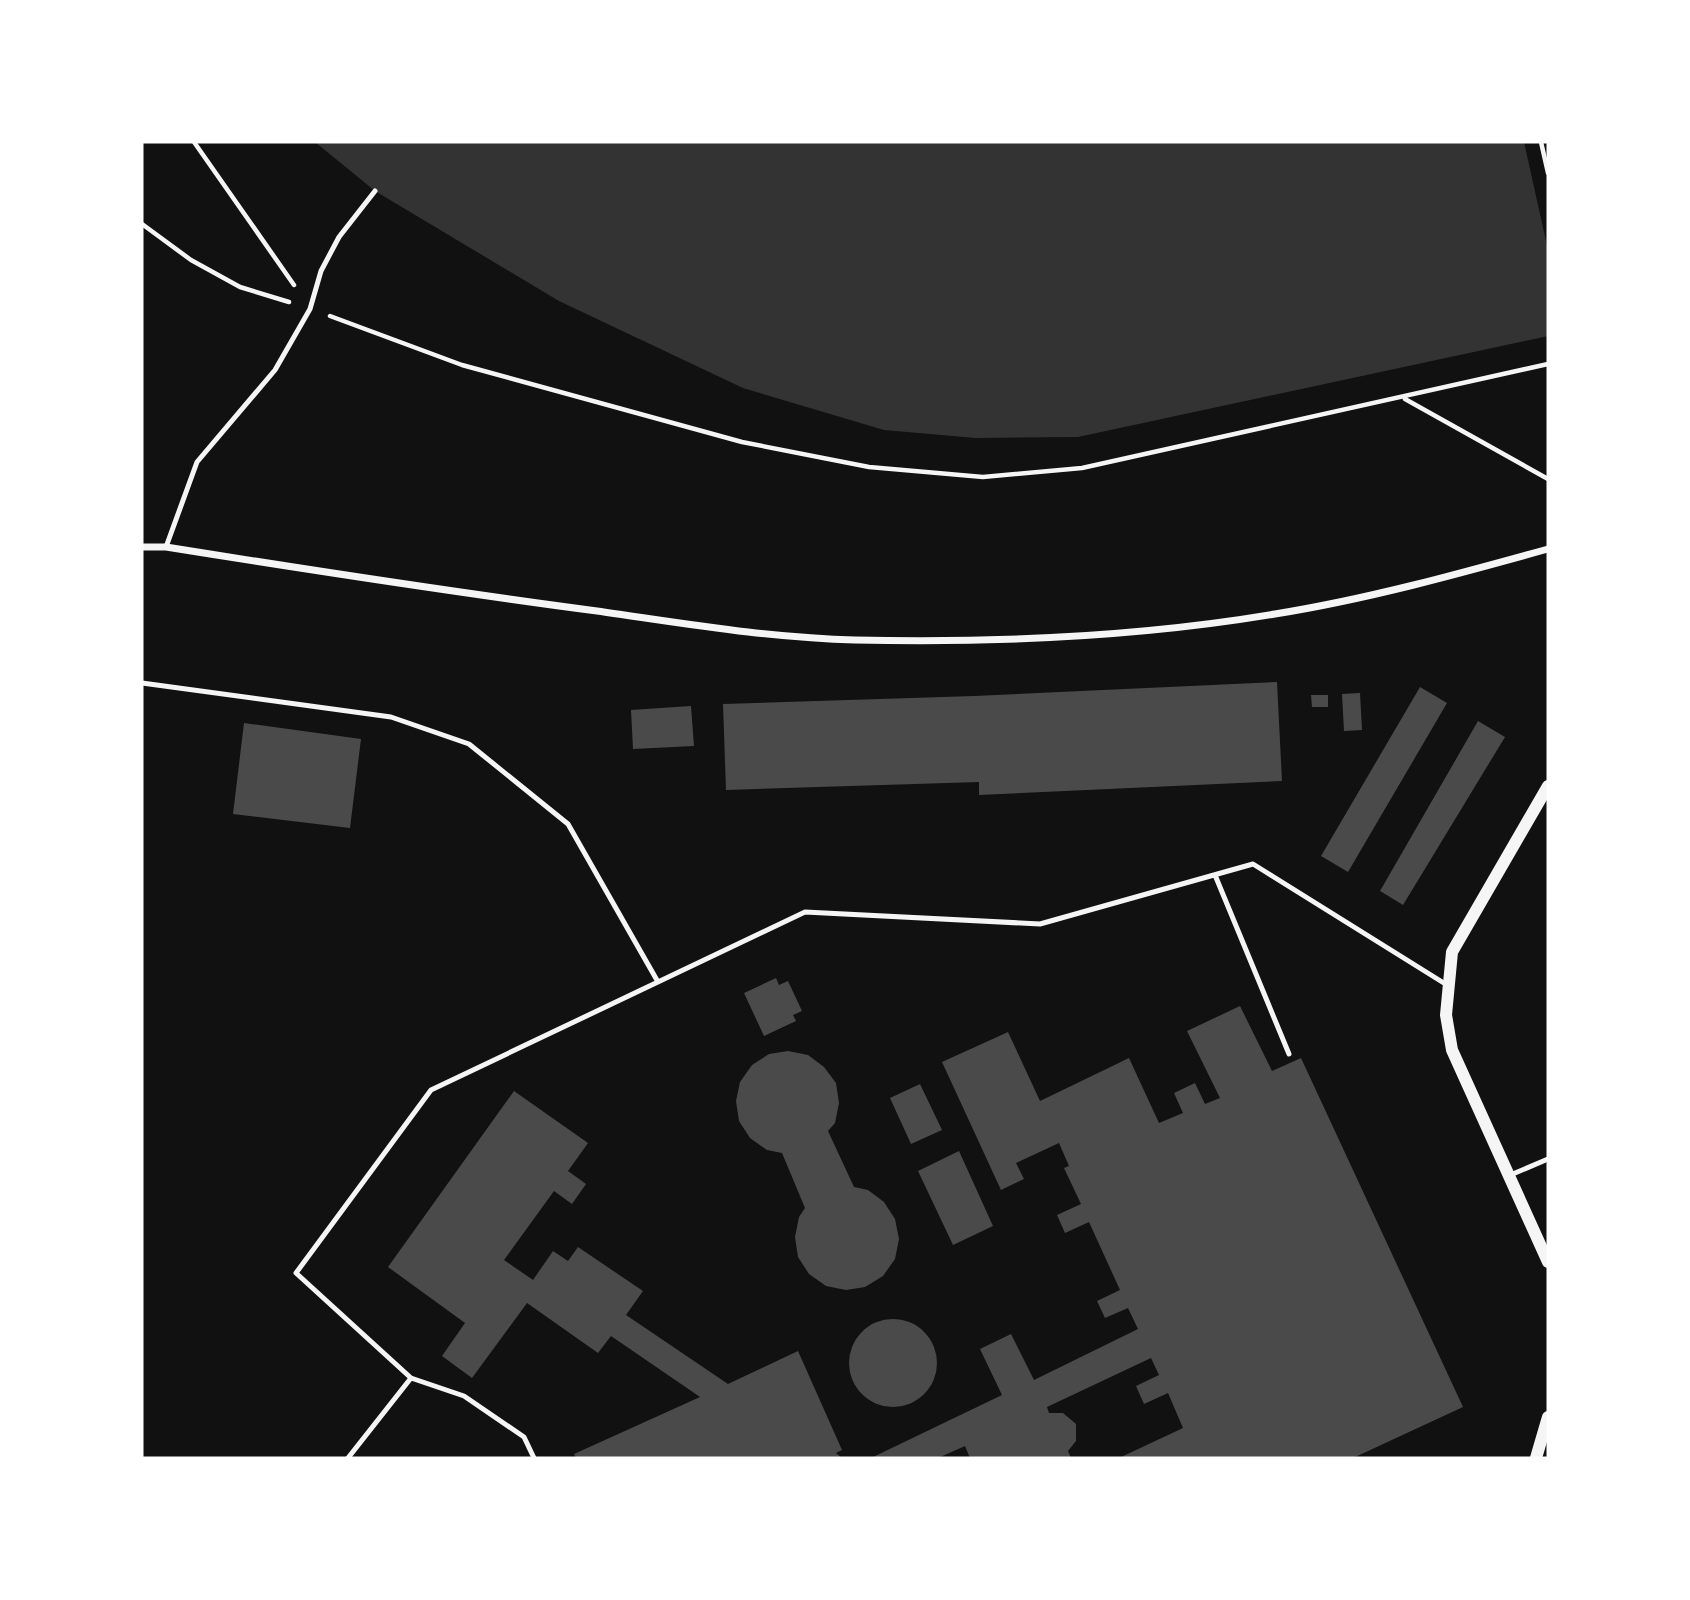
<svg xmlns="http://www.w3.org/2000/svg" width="1690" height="1600" font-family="'DM Sans',sans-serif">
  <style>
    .water { fill: #333 }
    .pier { fill: #111 }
    .building { fill: #4a4a4a }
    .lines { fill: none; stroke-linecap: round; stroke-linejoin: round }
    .path { stroke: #f5f5f5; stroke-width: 4.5 }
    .service { stroke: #f5f5f5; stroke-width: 5 }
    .minor { stroke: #f5f5f5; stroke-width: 7 }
    .tertiary { stroke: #f5f5f5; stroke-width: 12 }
  </style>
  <rect width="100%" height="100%" fill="#111"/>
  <path class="water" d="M 315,142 L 1548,142 L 1548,336 L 1078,437 L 976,438 L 884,430 L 743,388 L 559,301 L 375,191 Z"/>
  <path class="pier" d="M 1524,142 L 1548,142 L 1548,250 Z"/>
  <path class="building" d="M 1277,682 L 1282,781 L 979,795 L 979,782 L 726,790 L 723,704 L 974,696 Z
    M 1420,687 L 1447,703 L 1348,872 L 1321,856 Z
    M 1360,693 L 1362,730 L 1344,731 L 1342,694 Z
    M 1311,695 L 1328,695 L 1328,707 L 1312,707 Z
    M 691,706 L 694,746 L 633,749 L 631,710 Z
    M 1478,721 L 1505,737 L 1403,905 L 1380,891 Z
    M 244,723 L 361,739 L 350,828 L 233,814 Z
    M 776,978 L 779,985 L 788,981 L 802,1011 L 793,1015 L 796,1021 L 764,1036 L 744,993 Z
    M 1240,1006 L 1272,1071 L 1301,1058 L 1463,1407 L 1353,1458 L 1119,1458 L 1183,1428 L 1168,1393 L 1144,1404 L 1136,1386 L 1159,1375 L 1151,1358 L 1047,1407 L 1049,1413 L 1063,1413 L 1076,1424 L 1076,1441 L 1068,1451 L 1071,1458 L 970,1458 L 965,1446 L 938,1458 L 871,1458 L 1002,1395 L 980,1349 L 1011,1334 L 1034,1380 L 1138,1329 L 1128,1308 L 1105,1318 L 1097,1301 L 1120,1290 L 1089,1222 L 1065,1233 L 1057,1215 L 1081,1204 L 1064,1168 L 1069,1166 L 1059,1143 L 1016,1163 L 1024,1179 L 1001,1190 L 942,1062 L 1008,1032 L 1040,1101 L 1129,1058 L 1159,1123 L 1183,1113 L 1174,1093 L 1195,1083 L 1205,1104 L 1220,1098 L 1187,1031 Z
    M 788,1051 L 808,1055 L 824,1067 L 836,1083 L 839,1103 L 835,1123 L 828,1131 L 854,1187 L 868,1190 L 884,1202 L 895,1219 L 899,1239 L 895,1259 L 883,1276 L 865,1287 L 846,1290 L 826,1286 L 809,1274 L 798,1257 L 795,1237 L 799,1217 L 805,1208 L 782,1153 L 767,1150 L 750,1138 L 739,1121 L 736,1101 L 740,1082 L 752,1065 L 769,1054 Z
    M 920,1084 L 942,1130 L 911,1144 L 890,1098 Z
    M 514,1091 L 588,1143 L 568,1171 L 586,1184 L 572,1204 L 554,1191 L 504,1260 L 533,1280 L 553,1251 L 568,1261 L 578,1247 L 643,1291 L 626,1315 L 728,1384 L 798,1351 L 842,1450 L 836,1453 L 842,1458 L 576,1458 L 574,1454 L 700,1397 L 611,1336 L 598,1353 L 527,1303 L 472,1378 L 442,1356 L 465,1323 L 388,1267 Z
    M 959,1151 L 993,1226 L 953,1245 L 918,1171 Z
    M849 1363a44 44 0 1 1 88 0a44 44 0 1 1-88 0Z"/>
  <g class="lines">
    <path class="path" d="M 194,142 L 294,285
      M 1541,142 L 1548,173
      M 142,224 L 191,260 L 240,287 L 289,302
      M 330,316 L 462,365 L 742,442 L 869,467 L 983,477 L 1082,468 L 1548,364
      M 1405,399 L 1548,479"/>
    <path class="service" d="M 166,547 L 197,462 L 275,370 L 310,309 L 321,271 L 339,237 L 375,191
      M 142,683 L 391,717 L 469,744 L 568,824 L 658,982
      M 1215,875 L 1289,1054
      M 1508,1176 L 1548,1159
      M 411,1378 L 296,1273 L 431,1090 L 805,912 L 1040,924 L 1253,864 L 1447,985
      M 348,1458 L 411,1378 L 464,1396 L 524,1437 L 534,1458"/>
    <path class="minor" d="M 142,547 L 166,547 C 310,570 453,592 597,611 C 682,623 769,638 855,640 C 994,643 1138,637 1275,614 C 1368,599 1458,574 1548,549"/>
    <path class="tertiary" d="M 1548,786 L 1452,952 L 1446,1015 L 1452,1050 L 1548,1262
      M 1536,1458 L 1548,1417"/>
  </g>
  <rect width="1690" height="1600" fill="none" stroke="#ffffff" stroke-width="287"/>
</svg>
